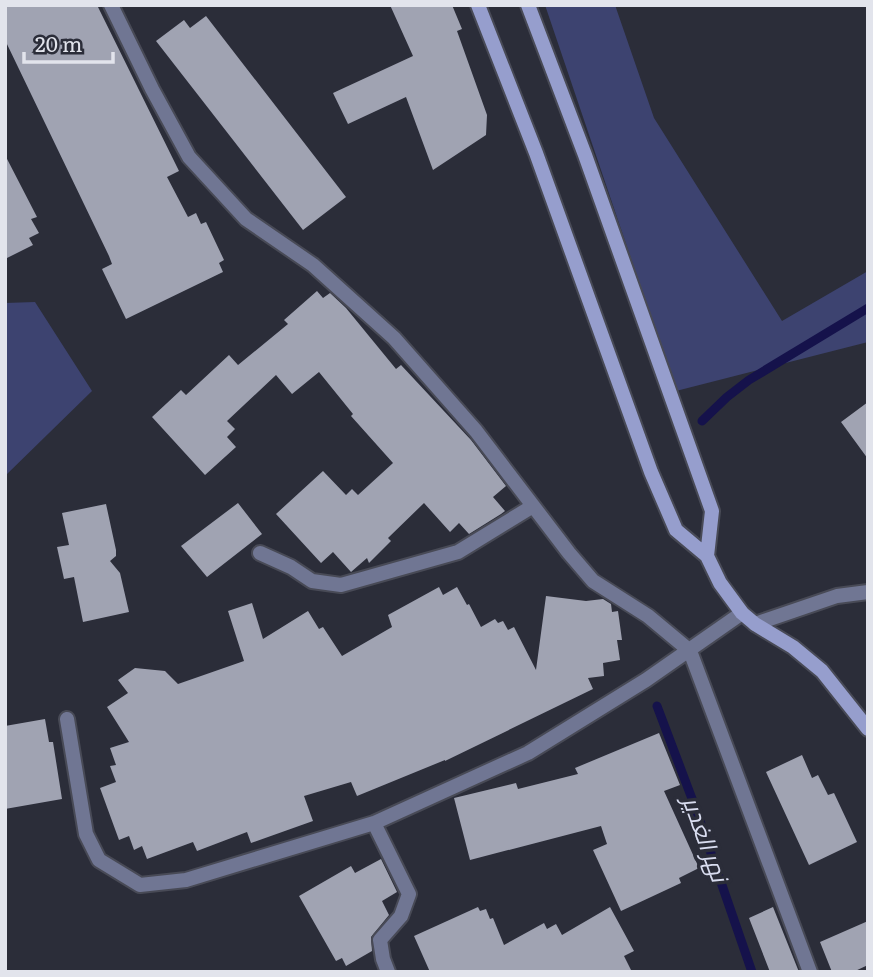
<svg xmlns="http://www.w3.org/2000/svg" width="873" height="977" font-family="Literata,Cairo,serif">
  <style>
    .green { fill: #3d4370 }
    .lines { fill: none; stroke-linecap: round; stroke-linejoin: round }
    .stream { stroke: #15124b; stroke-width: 9 }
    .building { fill: #a0a3b2 }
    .street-casing { stroke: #484a56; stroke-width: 18 }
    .secondary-casing { stroke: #484a56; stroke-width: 18 }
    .street { stroke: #707693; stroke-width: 14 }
    .secondary { stroke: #969ecd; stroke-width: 14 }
    .labels { text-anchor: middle; stroke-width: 7; stroke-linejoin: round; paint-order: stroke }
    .water-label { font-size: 24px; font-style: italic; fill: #d9ddf0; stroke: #2b2d39 }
  </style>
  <rect width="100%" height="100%" fill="#2b2d39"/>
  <path class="green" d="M 545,5 L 615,5 L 654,118 L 782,321 L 868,271 L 868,342 L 676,391 Z
    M 35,302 L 92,391 L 5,476 L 5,303 Z"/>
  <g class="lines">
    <path class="stream" d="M 702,421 L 727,397 L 749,380 L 868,308
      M 657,706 L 694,804 L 752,972"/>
  </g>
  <path class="building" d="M 5,5 L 97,5 L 179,171 L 167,177 L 188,217 L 196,213 L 201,224 L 206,222 L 224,260 L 219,263 L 223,272 L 126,319 L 102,269 L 112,264 L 109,256 L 5,40 Z
    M 390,5 L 452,5 L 462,29 L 457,31 L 487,115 L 486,135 L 433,170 L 406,97 L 348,124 L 333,93 L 413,56 Z
    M 206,16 L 346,197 L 303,230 L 156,41 L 184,20 L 190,28 Z
    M 5,155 L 37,217 L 31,219 L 39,233 L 29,238 L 33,245 L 5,259 Z
    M 317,291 L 323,298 L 330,293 L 346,308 L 396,369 L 401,365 L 471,440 L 506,486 L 493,497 L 505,511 L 501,514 L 469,534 L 459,523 L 450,532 L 424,503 L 388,538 L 391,541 L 369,563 L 367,558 L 351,572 L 333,552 L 321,563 L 276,514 L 323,471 L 346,495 L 352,489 L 358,495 L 393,463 L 351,416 L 353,414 L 319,372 L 292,394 L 276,375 L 227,421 L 235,429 L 227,437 L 236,447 L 205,475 L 152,417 L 181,390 L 186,395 L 229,355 L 238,365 L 288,324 L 284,320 Z
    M 868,402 L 868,459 L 841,422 Z
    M 238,503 L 262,534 L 207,577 L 181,546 Z
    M 106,504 L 116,550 L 116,556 L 110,561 L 120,573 L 129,612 L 83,622 L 74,577 L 64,579 L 57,547 L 69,545 L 62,513 Z
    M 439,587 L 443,595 L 457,587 L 467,605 L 469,604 L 481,627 L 495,619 L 498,623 L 503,621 L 508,630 L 514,627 L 536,670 L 546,596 L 586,601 L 603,599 L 611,604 L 612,612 L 618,611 L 622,640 L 617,640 L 620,660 L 603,663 L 604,676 L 588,678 L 593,689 L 445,761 L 445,760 L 357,796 L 351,782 L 304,796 L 313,821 L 251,843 L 247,832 L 197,851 L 193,842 L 147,859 L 142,846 L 134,850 L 129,836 L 119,840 L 100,788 L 116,782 L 110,766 L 116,765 L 110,748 L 129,742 L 107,707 L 128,693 L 118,680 L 135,668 L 165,671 L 178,684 L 244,661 L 228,611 L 252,603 L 263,639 L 308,611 L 319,629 L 323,627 L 342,656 L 392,627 L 388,615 Z
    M 45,719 L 49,742 L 53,742 L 62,799 L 5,809 L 5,726 Z
    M 659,733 L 680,785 L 664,791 L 699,868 L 679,878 L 681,883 L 621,911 L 593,850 L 607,844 L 601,826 L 470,860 L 454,798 L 516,783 L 518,789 L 578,774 L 575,768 Z
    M 802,755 L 812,778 L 818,775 L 828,795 L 834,793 L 857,842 L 809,865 L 766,772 Z
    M 381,859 L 397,892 L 382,901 L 389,915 L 371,937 L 372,951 L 346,966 L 342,958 L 336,961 L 299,896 L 351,866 L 355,873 Z
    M 478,907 L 480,911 L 486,909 L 490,919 L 493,918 L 504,945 L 544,923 L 547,929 L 556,924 L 562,935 L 610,907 L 634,951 L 624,956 L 632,972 L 430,972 L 414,936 Z
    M 773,907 L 799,972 L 770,972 L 749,918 Z
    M 868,921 L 868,965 L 853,972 L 832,972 L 820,942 Z"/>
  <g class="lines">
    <defs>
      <path id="street" d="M 111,5 L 152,89 L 189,157 L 246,219 L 313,265 L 394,338 L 476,431 L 569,553 L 593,581 L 648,616 L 690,651 L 810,972
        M 260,553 L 291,567 L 312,581 L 341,585 L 458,552 L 533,506
        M 755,624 L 837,596 L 868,592
        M 67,719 L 86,834 L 99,860 L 140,885 L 186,880 L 374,823 L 528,753 L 646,680 L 742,613
        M 374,823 L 409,894 L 401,916 L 380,940 L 383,959 L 388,972"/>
      <path id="secondary" d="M 478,5 L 536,153 L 651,472 L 676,530 L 707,556 L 720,583 L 742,613 L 755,624 L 793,647 L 822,671 L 868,729
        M 528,5 L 585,155 L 712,511 L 707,556"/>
    </defs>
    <use href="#street" class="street-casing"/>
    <use href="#secondary" class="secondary-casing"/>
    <use href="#street" class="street"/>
    <use href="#secondary" class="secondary"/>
  </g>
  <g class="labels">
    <g class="water-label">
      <text transform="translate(705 839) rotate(70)" y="8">نهر الغدير</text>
    </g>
  </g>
  <rect width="873" height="977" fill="none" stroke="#e2e4ec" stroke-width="14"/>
  <path d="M24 52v10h89v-10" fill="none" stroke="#e2e4ec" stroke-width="3.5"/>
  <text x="35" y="52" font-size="21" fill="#e2e4ec" stroke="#2b2d39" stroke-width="5" paint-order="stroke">20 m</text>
</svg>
